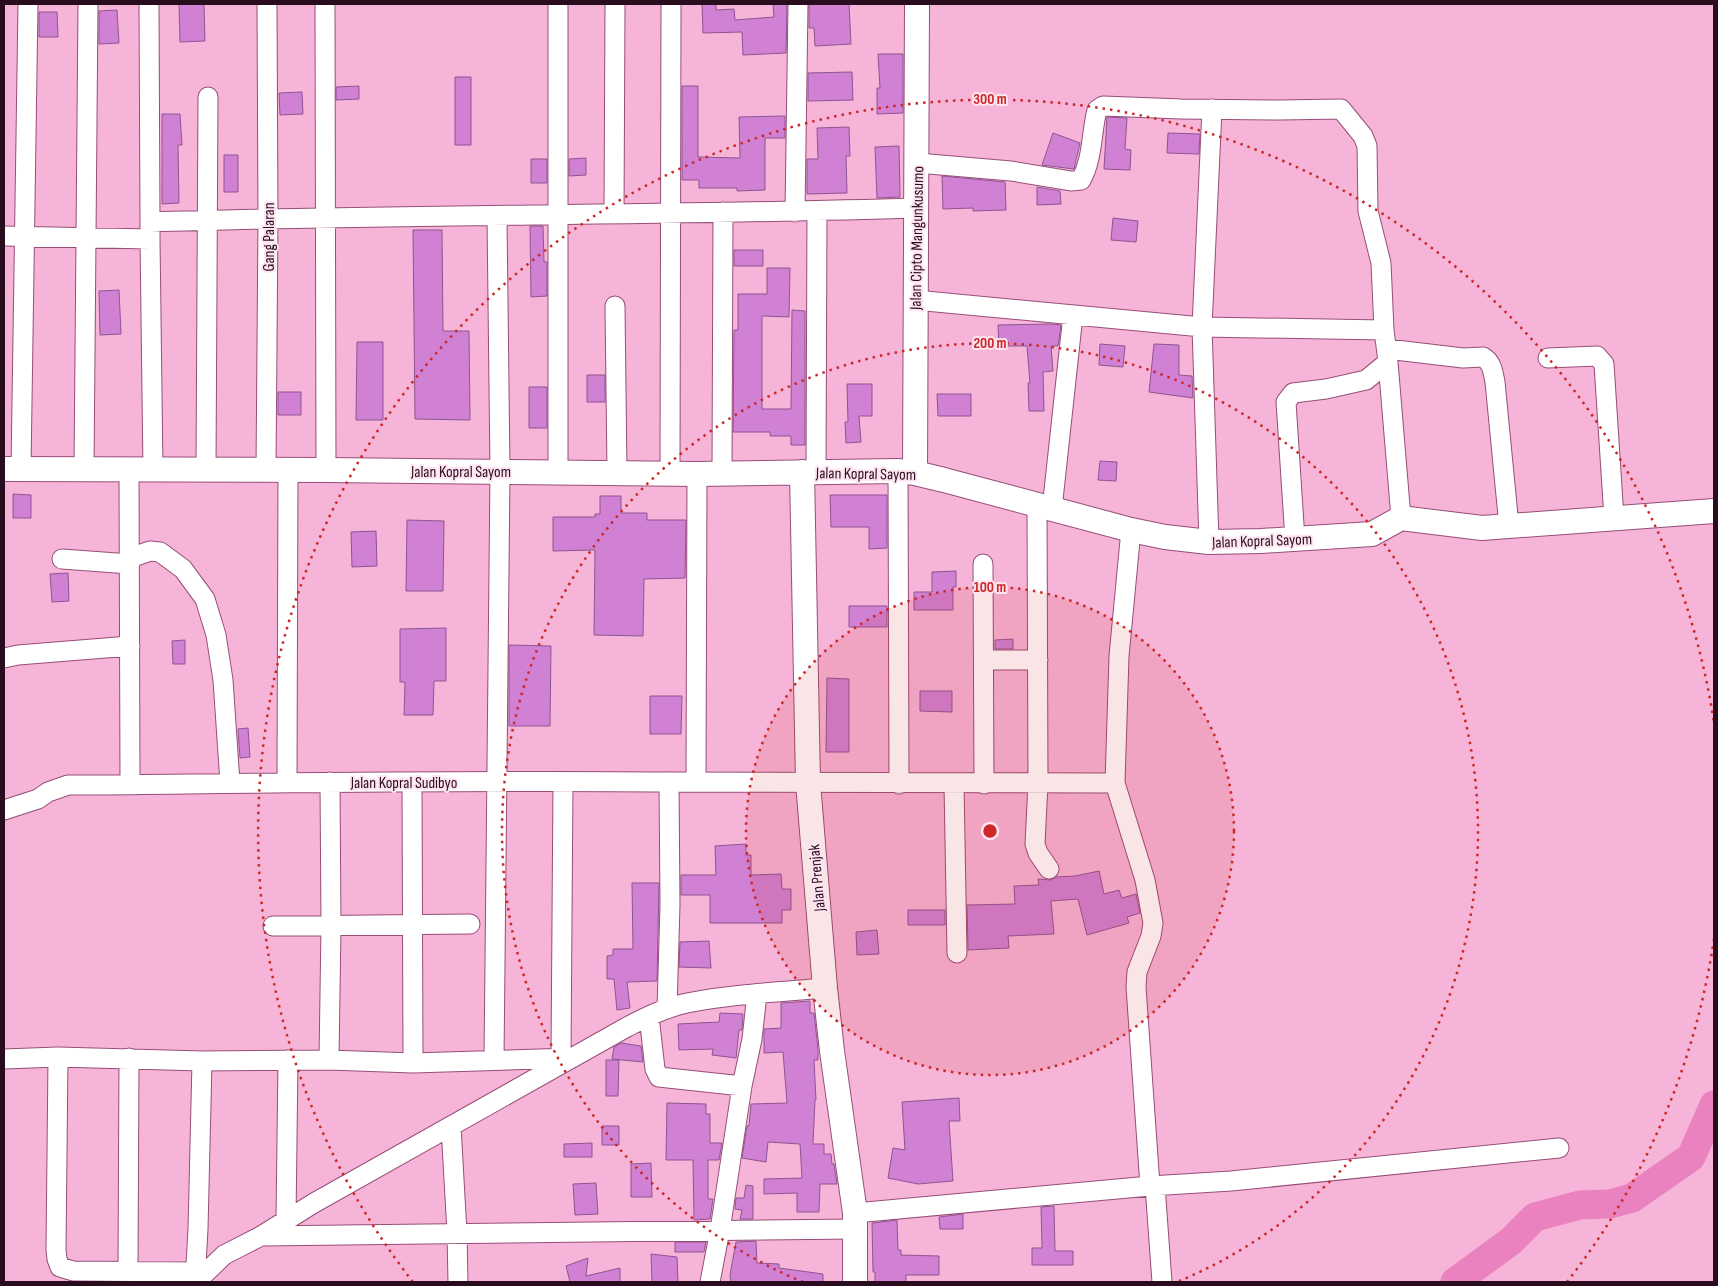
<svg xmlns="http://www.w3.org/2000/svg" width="1718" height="1286" font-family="'Sofia Sans Condensed',sans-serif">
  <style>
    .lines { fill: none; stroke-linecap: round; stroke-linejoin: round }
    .river { stroke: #e982be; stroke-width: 29 }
    .building { fill: #d081d4; stroke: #8d5590 }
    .minor-casing { stroke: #964e78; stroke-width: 21 }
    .tertiary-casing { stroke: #964e78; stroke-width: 26 }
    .minor { stroke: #fff; stroke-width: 19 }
    .tertiary { stroke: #fff; stroke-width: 24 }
    .ring { fill: none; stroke: #cd2728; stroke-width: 2.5; stroke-dasharray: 2.5 5 }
    .labels { text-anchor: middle; stroke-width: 4; stroke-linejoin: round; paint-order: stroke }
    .street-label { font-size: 16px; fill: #290c1e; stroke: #fee4f1 }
    .centre { fill: #cd2728; stroke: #fee4f1; stroke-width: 2.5 }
    .ring-label { font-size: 15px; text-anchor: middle; font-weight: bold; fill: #cd2728; stroke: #fee4f1; stroke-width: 4; stroke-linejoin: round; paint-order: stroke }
  </style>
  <rect width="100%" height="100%" fill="#f6b5d8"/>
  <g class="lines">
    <path class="river" d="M 1455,1282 L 1511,1241 L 1535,1217 L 1580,1205 L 1610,1204 L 1632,1198 L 1691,1157 L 1714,1105"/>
  </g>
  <path class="building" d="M 179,4 L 204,4 L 205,41 L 180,42 Z
    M 702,4 L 716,4 L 716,10 L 734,9 L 735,20 L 774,17 L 773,4 L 787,4 L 786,53 L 743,55 L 742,32 L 703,33 Z
    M 809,4 L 849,4 L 851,44 L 815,46 L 814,28 L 809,28 Z
    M 117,10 L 119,43 L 99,44 L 99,11 Z
    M 39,12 L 57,12 L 58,37 L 39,37 Z
    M 878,54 L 903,54 L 903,113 L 877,114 L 877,88 L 880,88 Z
    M 852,72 L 853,100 L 808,101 L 808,73 Z
    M 455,77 L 471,77 L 471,145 L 455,145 Z
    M 359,86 L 359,99 L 336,100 L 336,87 Z
    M 682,86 L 698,86 L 698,157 L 740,158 L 739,117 L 785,116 L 785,138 L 765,138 L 765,190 L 737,191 L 737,188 L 699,188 L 699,180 L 682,180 Z
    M 302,92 L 303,114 L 280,115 L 279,93 Z
    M 162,114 L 180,114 L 182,145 L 178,145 L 179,203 L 162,204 Z
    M 1107,117 L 1127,118 L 1125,149 L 1131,150 L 1130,170 L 1104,169 Z
    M 849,127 L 850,156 L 846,156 L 847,193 L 807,194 L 807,159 L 818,159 L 817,128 Z
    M 1053,133 L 1080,143 L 1074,169 L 1042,165 Z
    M 1168,133 L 1200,134 L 1199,154 L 1167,153 Z
    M 899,146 L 900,197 L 877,198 L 875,147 Z
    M 224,155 L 238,155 L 238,192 L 224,192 Z
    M 586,158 L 586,175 L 569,176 L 569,159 Z
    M 531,159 L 547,159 L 547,183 L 531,183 Z
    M 942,176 L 1005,182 L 1006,210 L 973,211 L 973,208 L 943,209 Z
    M 1037,187 L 1060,191 L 1061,204 L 1037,205 Z
    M 1113,218 L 1138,221 L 1136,242 L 1111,240 Z
    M 530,226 L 543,226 L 544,262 L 547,262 L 547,296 L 531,297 Z
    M 413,230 L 442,230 L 443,331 L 469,331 L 470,420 L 415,419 Z
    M 734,250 L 763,250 L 763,266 L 734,266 Z
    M 767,268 L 790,268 L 789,317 L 762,316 L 762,409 L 791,409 L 792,310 L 805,311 L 805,445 L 791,445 L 791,436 L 770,436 L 770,432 L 733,432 L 734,330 L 738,330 L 738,294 L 767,294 Z
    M 119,290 L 121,334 L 100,335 L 99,291 Z
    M 1051,324 L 1061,325 L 1058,346 L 1051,346 L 1053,371 L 1043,372 L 1044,411 L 1029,411 L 1028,383 L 1030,383 L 1027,346 L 999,346 L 998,325 Z
    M 357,342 L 383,342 L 383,420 L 356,420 Z
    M 1100,344 L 1125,346 L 1123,367 L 1099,365 Z
    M 1154,344 L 1179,345 L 1179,375 L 1192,376 L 1193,398 L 1149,392 Z
    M 587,375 L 605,375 L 605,402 L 587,402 Z
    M 847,384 L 872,384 L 872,416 L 859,416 L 861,442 L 846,443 L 845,422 L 848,422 Z
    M 529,387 L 547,387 L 547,428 L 529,428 Z
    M 278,392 L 301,392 L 301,415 L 278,415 Z
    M 937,394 L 971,394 L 971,416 L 938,416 Z
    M 1100,461 L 1117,462 L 1116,481 L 1098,480 Z
    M 13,494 L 31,495 L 31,518 L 13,518 Z
    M 830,495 L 887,495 L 887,548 L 869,549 L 869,527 L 831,527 Z
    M 600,496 L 621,496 L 621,513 L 647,513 L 647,520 L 686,520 L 685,578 L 644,579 L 643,636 L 594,635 L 595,550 L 553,551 L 553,517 L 595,517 L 595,514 L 600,514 Z
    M 407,520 L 444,521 L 443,591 L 406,591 Z
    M 376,531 L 377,566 L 352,567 L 351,532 Z
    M 956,571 L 956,587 L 953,587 L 953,610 L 914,610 L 914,592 L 932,592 L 932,572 Z
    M 68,573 L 69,601 L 52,602 L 50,574 Z
    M 849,606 L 887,606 L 887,627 L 849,627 Z
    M 446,628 L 446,681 L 434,681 L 433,715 L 404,715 L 405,682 L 400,682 L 400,629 Z
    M 1013,639 L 1013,649 L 995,649 L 995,640 Z
    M 185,640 L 185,664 L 173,664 L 172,641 Z
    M 509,645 L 551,646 L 550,726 L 509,726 Z
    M 827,678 L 849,679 L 849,752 L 826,752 Z
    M 920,691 L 952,691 L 952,712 L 920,711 Z
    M 650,696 L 682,696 L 681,734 L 650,734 Z
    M 248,728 L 250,757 L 240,758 L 238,729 Z
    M 746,844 L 746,855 L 751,855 L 751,875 L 781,874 L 782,889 L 791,889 L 791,910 L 782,910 L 782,923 L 710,923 L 710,895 L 681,895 L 681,875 L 716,875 L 715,846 Z
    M 1099,871 L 1104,894 L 1119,890 L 1122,898 L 1136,894 L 1140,913 L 1127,917 L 1129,923 L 1087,935 L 1078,899 L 1051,901 L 1054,934 L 1008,936 L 1009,948 L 968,950 L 967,905 L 1015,904 L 1014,886 L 1039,885 L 1038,879 L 1050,880 L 1056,877 L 1075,876 Z
    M 632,883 L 659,883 L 657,981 L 627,982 L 630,1008 L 617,1010 L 614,979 L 607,979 L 607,956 L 613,955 L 613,949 L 633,949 Z
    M 908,910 L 945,910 L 945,925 L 908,925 Z
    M 877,930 L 879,954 L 857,955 L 856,932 Z
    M 709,941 L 711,968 L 679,967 L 680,942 Z
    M 810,1001 L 810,1013 L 814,1013 L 818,1049 L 818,1060 L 814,1060 L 816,1100 L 815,1100 L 813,1144 L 824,1144 L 824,1154 L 831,1154 L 832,1164 L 834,1164 L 837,1184 L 820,1184 L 819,1212 L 797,1212 L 797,1193 L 764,1194 L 764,1179 L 802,1178 L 800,1144 L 768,1142 L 766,1162 L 742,1158 L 747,1126 L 749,1126 L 751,1104 L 787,1103 L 783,1052 L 764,1053 L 764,1029 L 781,1028 L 781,1003 Z
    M 720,1013 L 743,1014 L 742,1030 L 739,1030 L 736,1058 L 712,1055 L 713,1049 L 679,1050 L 678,1024 L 719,1022 Z
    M 621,1043 L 641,1046 L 643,1062 L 612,1059 L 614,1047 Z
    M 606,1060 L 619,1060 L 618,1096 L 606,1096 Z
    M 959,1098 L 960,1121 L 949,1121 L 953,1181 L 918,1184 L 888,1178 L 893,1148 L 905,1150 L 902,1102 Z
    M 667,1103 L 706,1104 L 706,1114 L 710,1114 L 710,1143 L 722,1143 L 719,1160 L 708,1160 L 708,1199 L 713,1199 L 710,1219 L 694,1220 L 693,1160 L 666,1160 Z
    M 602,1126 L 619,1126 L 619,1145 L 602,1145 Z
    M 592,1143 L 592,1157 L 564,1157 L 564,1144 Z
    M 651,1163 L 652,1197 L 631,1197 L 631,1164 Z
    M 596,1183 L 598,1214 L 575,1215 L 573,1184 Z
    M 746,1185 L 753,1186 L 753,1219 L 740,1219 L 742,1210 L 735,1209 L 736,1198 L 744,1198 Z
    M 1054,1206 L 1055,1251 L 1073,1251 L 1073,1265 L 1032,1265 L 1032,1248 L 1042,1248 L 1041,1207 Z
    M 963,1214 L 963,1229 L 940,1229 L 939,1217 Z
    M 897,1220 L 898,1250 L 901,1250 L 901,1255 L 939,1256 L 939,1275 L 906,1275 L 906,1282 L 875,1282 L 875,1272 L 873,1272 L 872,1223 Z
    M 756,1241 L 757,1263 L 779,1264 L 779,1268 L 823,1274 L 823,1282 L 731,1282 L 730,1275 L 736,1242 Z
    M 675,1242 L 706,1242 L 704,1252 L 675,1252 Z
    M 651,1254 L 677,1257 L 678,1282 L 652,1282 Z
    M 588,1258 L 586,1276 L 620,1268 L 620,1282 L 570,1282 L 566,1266 Z"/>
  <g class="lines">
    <defs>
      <path id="minor" d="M 149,4 L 150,222
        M 325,4 L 326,470
        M 558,4 L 558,472
        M 917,163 L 1011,171 L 1071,181 L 1081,180 C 1093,158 1091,134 1097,110 L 1103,106 L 1181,109 L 1281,110 L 1341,109 L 1363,136 L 1367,146 L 1368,211 L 1381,263 L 1384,330 L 1388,362 L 1401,518
        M 795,212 L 798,4
        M 614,214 L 615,4
        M 4,236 L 150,239 L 150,222 C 405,214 660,216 915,208
        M 150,239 L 153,470
        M 915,300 L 1202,327 L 1384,330
        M 615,306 L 617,472
        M 1387,349 L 1463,358 L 1483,357 C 1492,362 1493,372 1495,382 L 1509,526
        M 1548,358 L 1597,356 L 1604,364 L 1614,518
        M 21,469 L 28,4
        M 84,470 L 88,4
        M 129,470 L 130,784
        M 206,470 L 208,97
        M 266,470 L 268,219 L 267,4
        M 898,471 L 899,784
        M 670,472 L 671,4
        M 816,472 L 817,211
        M 722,474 L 723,212
        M 1037,506 L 1038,783 L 1035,844 L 1038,853 L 1049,869
        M 1052,509 L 1073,315
        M 1295,540 L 1286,402 L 1293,393 L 1326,389 L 1366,380 L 1388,362
        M 1209,542 L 1202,327 L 1212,109
        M 130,558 L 150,551 L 160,552 L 183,569 L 205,599 L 216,635 L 223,680 L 230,783
        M 62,559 L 130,564
        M 983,564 L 984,784
        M 4,658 L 18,655 L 130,646
        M 984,660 L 1038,660
        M 287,782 L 288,470
        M 412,782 L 413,1063
        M 696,782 L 697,474
        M 1115,783 L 1145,880 L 1153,923 L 1151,936 L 1137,972 L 1136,987 L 1150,1186
        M 954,784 L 957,953
        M 4,810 L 38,799 L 48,792 L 68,785 L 91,785 C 283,783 475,780 667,782 C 816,783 965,784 1115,783 L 1119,656 L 1131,530
        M 273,926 L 470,924
        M 667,1009 L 670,905 L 669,782
        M 649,1016 L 655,1069 L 659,1077 L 742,1086
        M 58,1057 L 56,1250 L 57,1259 L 60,1267 L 73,1271 L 195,1272
        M 561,1058 L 563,782
        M 4,1059 L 58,1057 L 202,1061 L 329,1060 L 413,1063 L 570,1058
        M 329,1060 L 331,927 L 330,782
        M 494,1060 L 500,471 L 497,216
        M 451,1126 L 457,1233 L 458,1282
        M 1155,1186 L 1162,1282
        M 855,1213 L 1150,1186 L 1231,1181 L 1559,1148
        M 286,1219 L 288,1060
        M 261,1236 L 855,1229
        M 128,1270 L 129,1058
        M 195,1282 L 198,1229 L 202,1061
        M 196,1282 L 224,1255 L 261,1236 L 314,1203 L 627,1027 C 646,1017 666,1007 687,1003 C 733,994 779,992 825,988
        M 710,1282 L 720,1230 L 742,1086 L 752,1039 L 757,994"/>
      <path id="tertiary" d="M 4,469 L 326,470 L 697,474 L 898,471 L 915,473 L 944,480 L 1131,530 L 1165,537 L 1209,542 L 1261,541 L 1372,534 L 1401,518 L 1482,528 L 1714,511
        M 802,472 L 808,783 L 825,988 L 832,1051 L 855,1213 L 855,1282
        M 915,473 C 915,316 916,160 917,4"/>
    </defs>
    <use href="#minor" class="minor-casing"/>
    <use href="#tertiary" class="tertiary-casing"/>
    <use href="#minor" class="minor"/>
    <use href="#tertiary" class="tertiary"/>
  </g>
  <circle cx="990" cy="831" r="244" fill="#cd2728" fill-opacity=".12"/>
  <g class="ring">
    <circle cx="990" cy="831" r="244"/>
    <path d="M803 1282A488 488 0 1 1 1177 1282"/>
    <path d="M1714 939A732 732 0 0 1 1567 1282M413 1282A732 732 0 1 1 1714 723"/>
  </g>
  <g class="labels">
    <g class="street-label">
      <text transform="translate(268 237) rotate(-90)" y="6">Gang Palaran</text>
      <text transform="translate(916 238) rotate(-89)" y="6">Jalan Cipto Mangunkusumo</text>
      <text x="461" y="477">Jalan Kopral Sayom</text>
      <text transform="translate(866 473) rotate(1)" y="6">Jalan Kopral Sayom</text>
      <text transform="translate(1262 540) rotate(-2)" y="6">Jalan Kopral Sayom</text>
      <text x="404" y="788">Jalan Kopral Sudibyo</text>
      <text transform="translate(816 878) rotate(-95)" y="6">Jalan Prenjak</text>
    </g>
  </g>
  <circle cx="990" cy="831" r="8" class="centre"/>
  <g class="ring-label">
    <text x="990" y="104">300 m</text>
    <text x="990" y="348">200 m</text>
    <text x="990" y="592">100 m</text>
  </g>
  <rect width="1718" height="1286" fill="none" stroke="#290c1e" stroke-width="10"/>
</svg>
